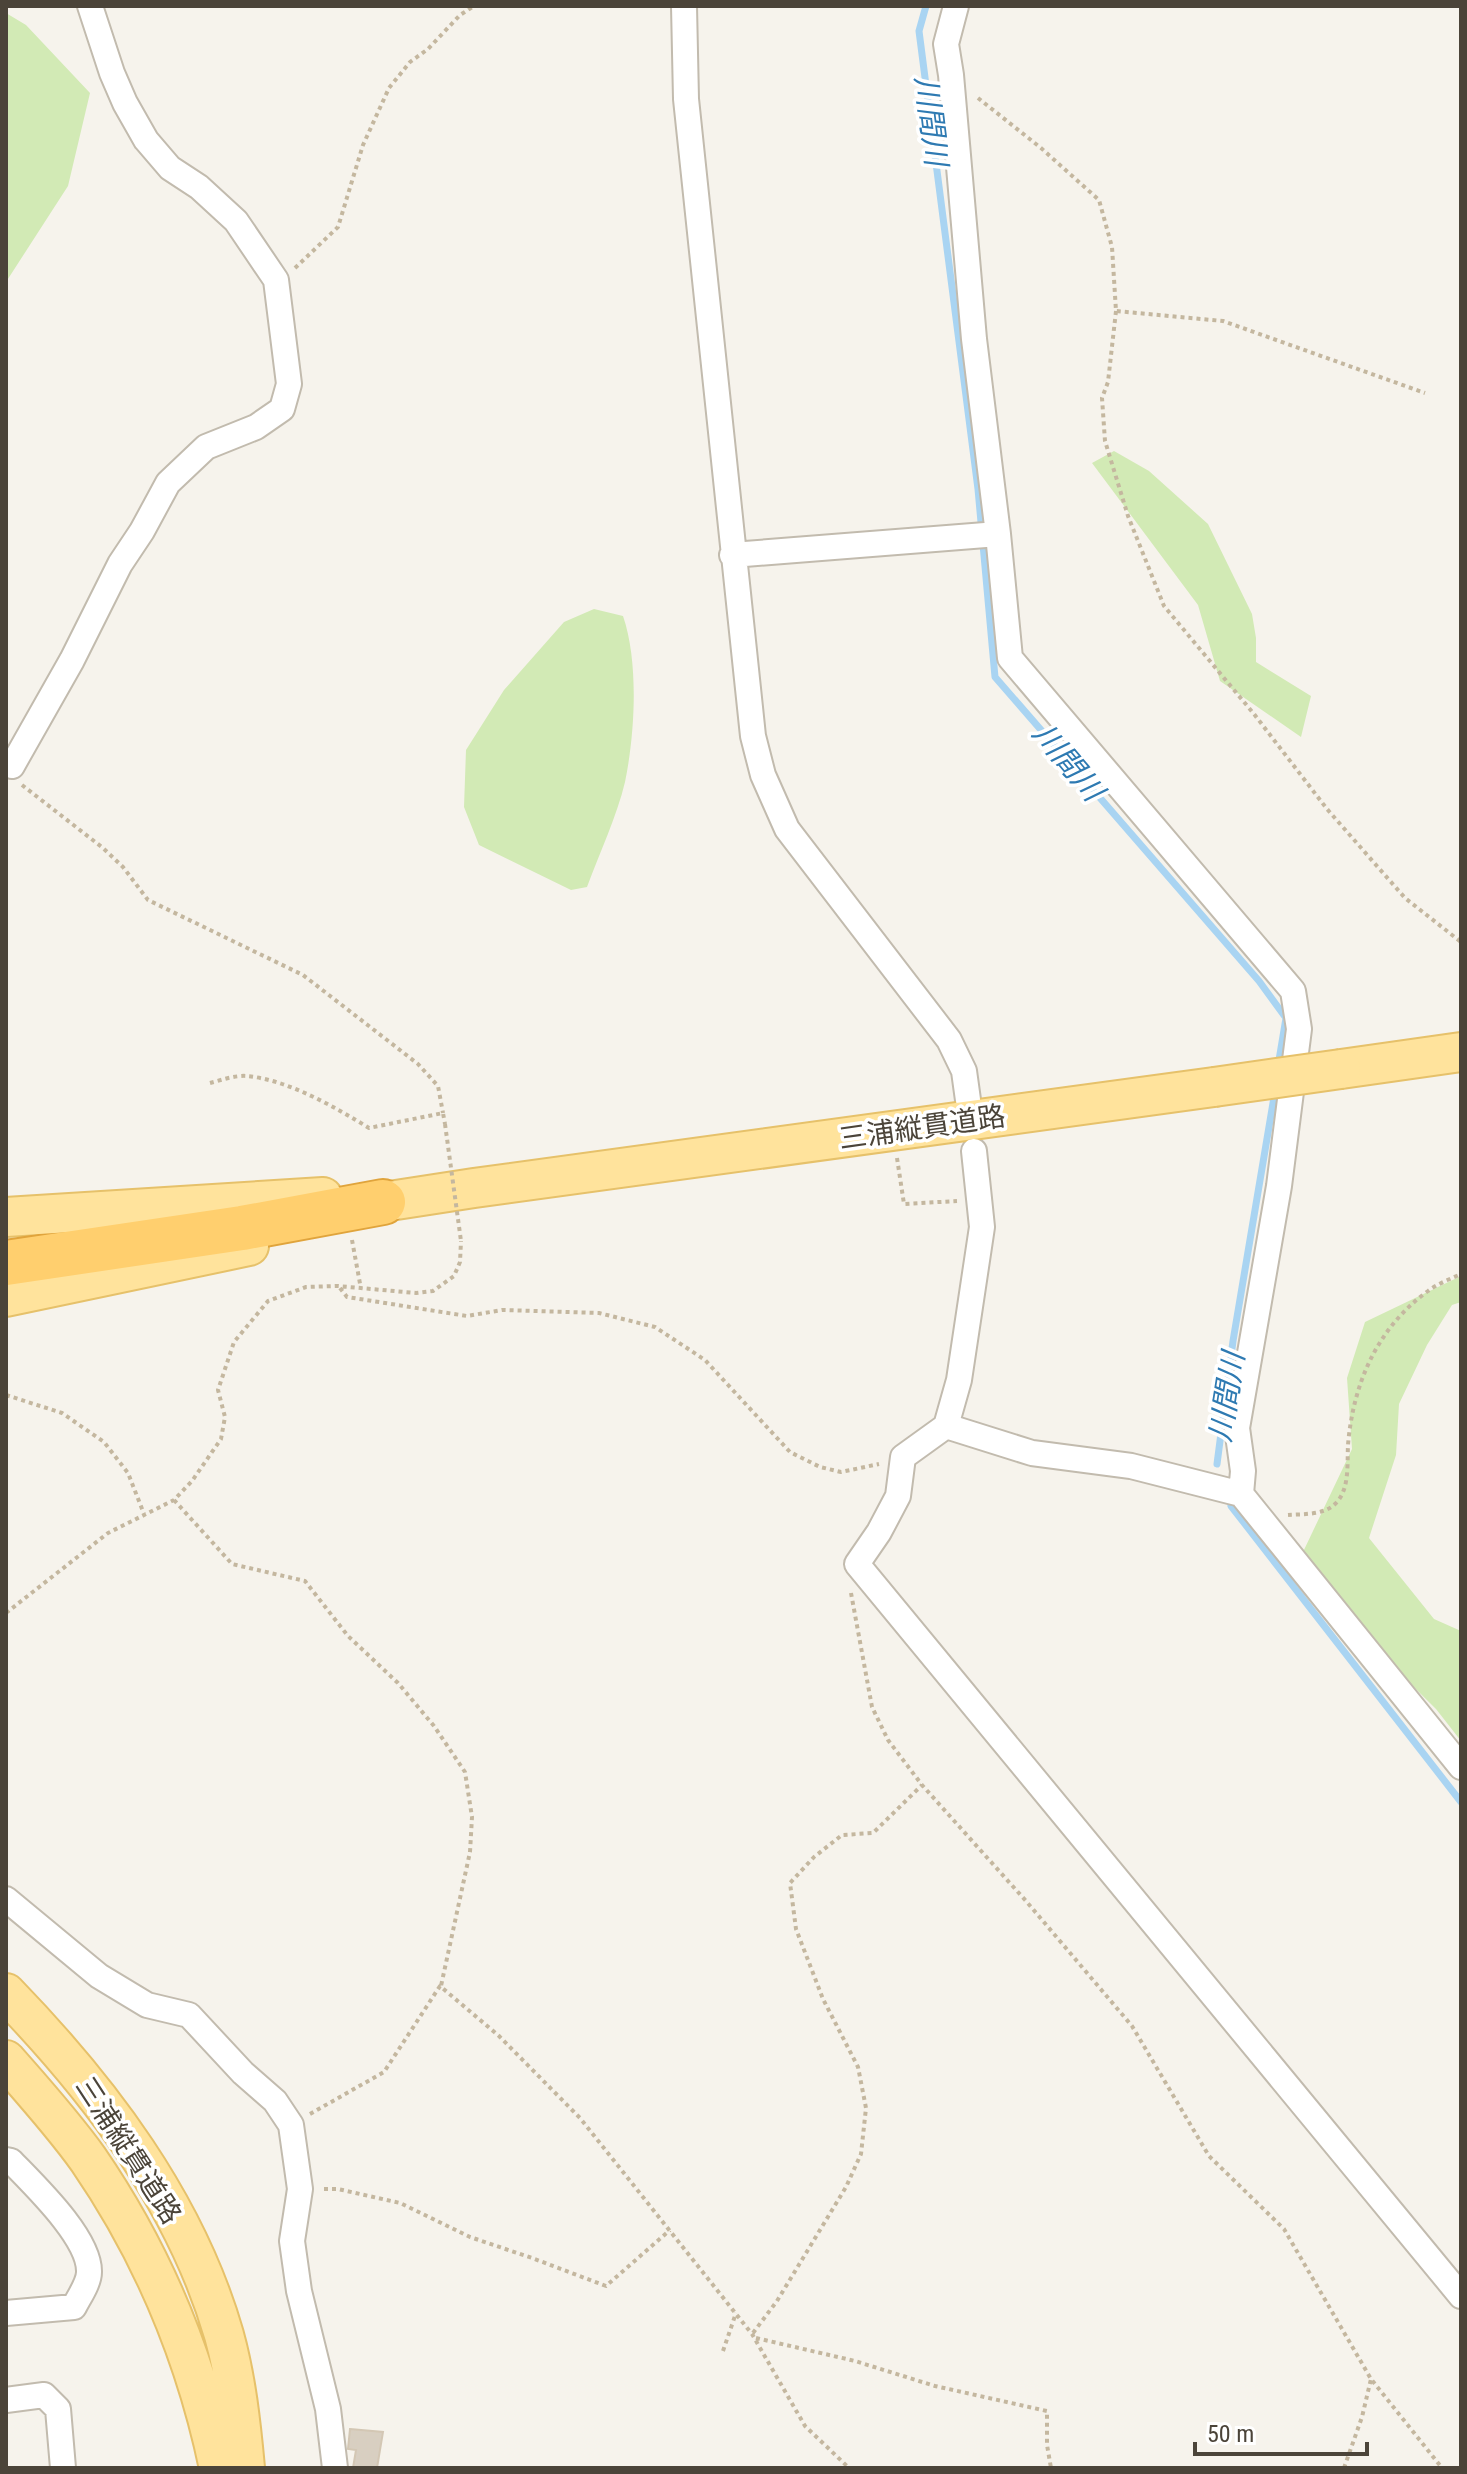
<svg xmlns="http://www.w3.org/2000/svg" width="1467" height="2474" font-family="'Roboto Condensed','Noto Sans JP',sans-serif">
  <style>
    .green { fill: #d2eab5 }
    .lines { fill: none; stroke-linecap: round; stroke-linejoin: round }
    .stream { stroke: #a9d4f2; stroke-width: 7 }
    .building { fill: #d8cfc1; stroke: #d3c7b4; stroke-width: 2 }
    .minor-casing { stroke: #c2bbae; stroke-width: 28 }
    .primary-casing { stroke: #e6c16a; stroke-width: 42 }
    .motorway-casing { stroke: #e0a43c; stroke-width: 48 }
    .path { stroke: #c4b79f; stroke-width: 4; stroke-dasharray: 4 4; stroke-linecap: butt }
    .minor { stroke: #fff; stroke-width: 24 }
    .primary { stroke: #ffe39c; stroke-width: 38 }
    .motorway { stroke: #ffcf6e; stroke-width: 44 }
    .primary-bridge-casing { stroke: #e6c16a; stroke-width: 42; stroke-linecap: butt }
    .path-bridge { stroke: #c4b79f; stroke-width: 4; stroke-dasharray: 4 4; stroke-linecap: butt }
    .primary-bridge { stroke: #ffe39c; stroke-width: 38 }
    .labels { text-anchor: middle; stroke-width: 7; stroke-linejoin: round; paint-order: stroke }
    .street-label { font-size: 28px; fill: #4b4439; stroke: #fff }
    .water-label { font-size: 30px; font-style: italic; fill: #2e7ab2; stroke: #fff }
  </style>
  <rect width="100%" height="100%" fill="#f6f3ec"/>
  <path class="green" d="M 6,13 L 26,25 L 90,93 L 68,186 L 6,282 Z
    M 1114,451 L 1149,471 L 1208,524 L 1252,614 L 1256,638 L 1256,662 L 1311,696 L 1301,737 L 1220,681 L 1198,605 L 1092,463 Z
    M 594,609 L 623,616 C 639,662 635,734 625,782 C 617,816 599,854 587,887 L 571,890 L 479,845 L 464,807 L 466,750 L 504,690 L 564,622 Z
    M 1461,1276 L 1461,1302 L 1452,1305 L 1427,1345 L 1399,1404 L 1396,1455 L 1369,1538 L 1434,1619 L 1461,1631 L 1461,1741 L 1436,1709 L 1343,1617 L 1303,1552 L 1352,1449 L 1347,1378 L 1365,1322 Z"/>
  <g class="lines">
    <path class="stream" d="M 926,6 L 919,31 L 978,489 L 995,677 L 1259,981 L 1286,1018 L 1278,1066
      M 1217,1464 L 1233,1341 L 1275,1091
      M 1231,1506 L 1461,1802"/>
  </g>
  <path class="building" d="M 350,2429 L 383,2432 L 377,2468 L 353,2468 L 356,2450 L 348,2449 Z"/>
  <g class="lines">
    <defs>
      <path id="minor" d="M 684,6 L 686,99 L 753,736 L 763,775 L 787,829 L 949,1040 L 964,1071 L 968,1100
        M 956,6 L 946,44 L 951,75 L 974,339 L 998,534 L 1010,658 L 1293,991 L 1299,1029 L 1279,1186 L 1237,1428 L 1243,1471 L 1241,1494
        M 732,555 L 998,534
        M 6,763 L 12,766 L 72,660 L 120,564 L 142,531 L 168,483 L 206,447 L 256,427 L 282,409 L 289,384 L 276,280 L 236,221 L 199,187 L 170,168 L 146,140 L 125,103 L 112,73 L 90,6
        M 974,1151 L 982,1227 L 959,1380 L 946,1426 L 903,1457 L 898,1496 L 879,1532 L 857,1564 L 1461,2296
        M 946,1426 L 1032,1453 L 1131,1466 L 1241,1494 L 1461,1767
        M 6,1899 L 99,1976 L 147,2005 L 189,2015 L 243,2073 L 275,2101 L 291,2125 L 300,2189 L 292,2241 L 299,2291 L 328,2409 L 335,2468
        M 6,2160 L 11,2161 C 34,2185 90,2238 89,2272 C 89,2283 79,2297 74,2307 L 6,2313
        M 6,2400 L 44,2395 L 58,2409 L 63,2468"/>
      <path id="primary" d="M 1341,1069 L 1461,1052
        M 383,1202 L 474,1188 L 1214,1087
        M 6,1217 L 323,1197
        M 6,1297 L 249,1246
        M 6,1993 C 100,2090 186,2203 224,2335 C 236,2378 241,2424 245,2468
        M 6,2060 C 34,2092 63,2124 88,2159 C 152,2252 196,2358 219,2468"/>
      <path id="motorway" d="M 6,1263 L 242,1228 L 383,1202"/>
    </defs>
    <use href="#minor" class="minor-casing"/>
    <use href="#primary" class="primary-casing"/>
    <use href="#motorway" class="motorway-casing"/>
    <path class="path" d="M 978,98 L 1041,148 L 1099,200 L 1112,247 L 1116,311 L 1223,321 L 1425,393
      M 295,268 L 338,227 L 363,145 L 389,88 L 410,62 L 428,49 L 460,15 L 474,6
      M 1116,311 L 1108,382 L 1102,398 L 1105,441 L 1128,516 L 1164,606 L 1254,714 L 1327,809 L 1405,898 L 1461,942
      M 22,785 L 103,848 L 123,867 L 148,900 L 303,975 L 418,1064 L 438,1086 L 443,1113
      M 210,1083 C 221,1080 236,1075 247,1076 C 288,1080 335,1107 369,1128 L 443,1113 L 445,1124
      M 897,1158 L 904,1204 L 957,1201
      M 352,1240 L 361,1289
      M 340,1288 L 347,1297 L 467,1316 L 502,1310 L 599,1313 L 655,1327 L 705,1360 L 790,1452 L 820,1467 L 841,1472 L 879,1464
      M 6,1395 L 62,1413 L 104,1442 L 128,1473 L 144,1514
      M 174,1500 L 232,1564 L 305,1581 L 348,1636 L 398,1683 L 434,1726 L 465,1772 L 472,1817 L 470,1852 L 441,1986
      M 1288,1515 C 1303,1514 1324,1515 1335,1504 C 1350,1490 1347,1464 1348,1445 C 1353,1384 1377,1328 1428,1291 C 1437,1284 1450,1279 1461,1274
      M 851,1593 L 872,1707 L 888,1740 L 922,1785 L 1026,1901 L 1132,2026 L 1209,2156 L 1284,2229 L 1371,2379 L 1442,2468
      M 6,1613 L 108,1533 L 174,1500 L 192,1481 L 221,1439 L 225,1417 L 218,1390 L 234,1342 L 268,1301 L 306,1287 L 338,1286 L 416,1293 L 433,1291 L 454,1276 L 460,1262 L 461,1241
      M 310,2114 L 384,2072 L 440,1986 L 499,2036 L 580,2118 L 752,2334 L 805,2426 L 849,2468
      M 324,2189 L 338,2189 L 400,2203 L 470,2237 L 532,2258 L 606,2286 L 670,2230
      M 753,2333 L 777,2301 L 846,2187 L 861,2154 L 866,2108 L 858,2067 L 823,1999 L 796,1929 L 790,1883 L 814,1857 L 842,1835 L 873,1833 L 922,1785
      M 756,2338 L 855,2361 L 935,2386 L 1047,2411 L 1047,2445 L 1051,2468
      M 723,2351 L 736,2313
      M 1344,2468 L 1362,2417 L 1371,2379"/>
    <use href="#minor" class="minor"/>
    <use href="#primary" class="primary"/>
    <use href="#motorway" class="motorway"/>
    <defs>
      <path id="primary-bridge" d="M 1214,1087 L 1341,1069"/>
    </defs>
    <use href="#primary-bridge" class="primary-bridge-casing"/>
    <path class="path-bridge" d="M 445,1124 L 461,1241"/>
    <use href="#primary-bridge" class="primary-bridge"/>
  </g>
  <g class="labels">
    <g class="street-label">
      <text transform="translate(922 1127) rotate(-8)" y="10">三浦縦貫道路</text>
      <text transform="translate(129 2150) rotate(57)" y="10">三浦縦貫道路</text>
    </g>
    <g class="water-label">
      <text transform="translate(931 121) rotate(83)" y="10">川間川</text>
      <text transform="translate(1068 762) rotate(50)" y="10">川間川</text>
      <text transform="translate(1227 1397) rotate(-81)" y="10">川間川</text>
    </g>
  </g>
  <rect width="1467" height="2474" fill="none" stroke="#4b4439" stroke-width="16"/>
  <path d="M1195 2442v12h172v-12" fill="none" stroke="#4b4439" stroke-width="4"/>
  <text x="1207" y="2442" font-size="24" fill="#4b4439" stroke="#ffffff" stroke-width="6" paint-order="stroke">50 m</text>
</svg>
